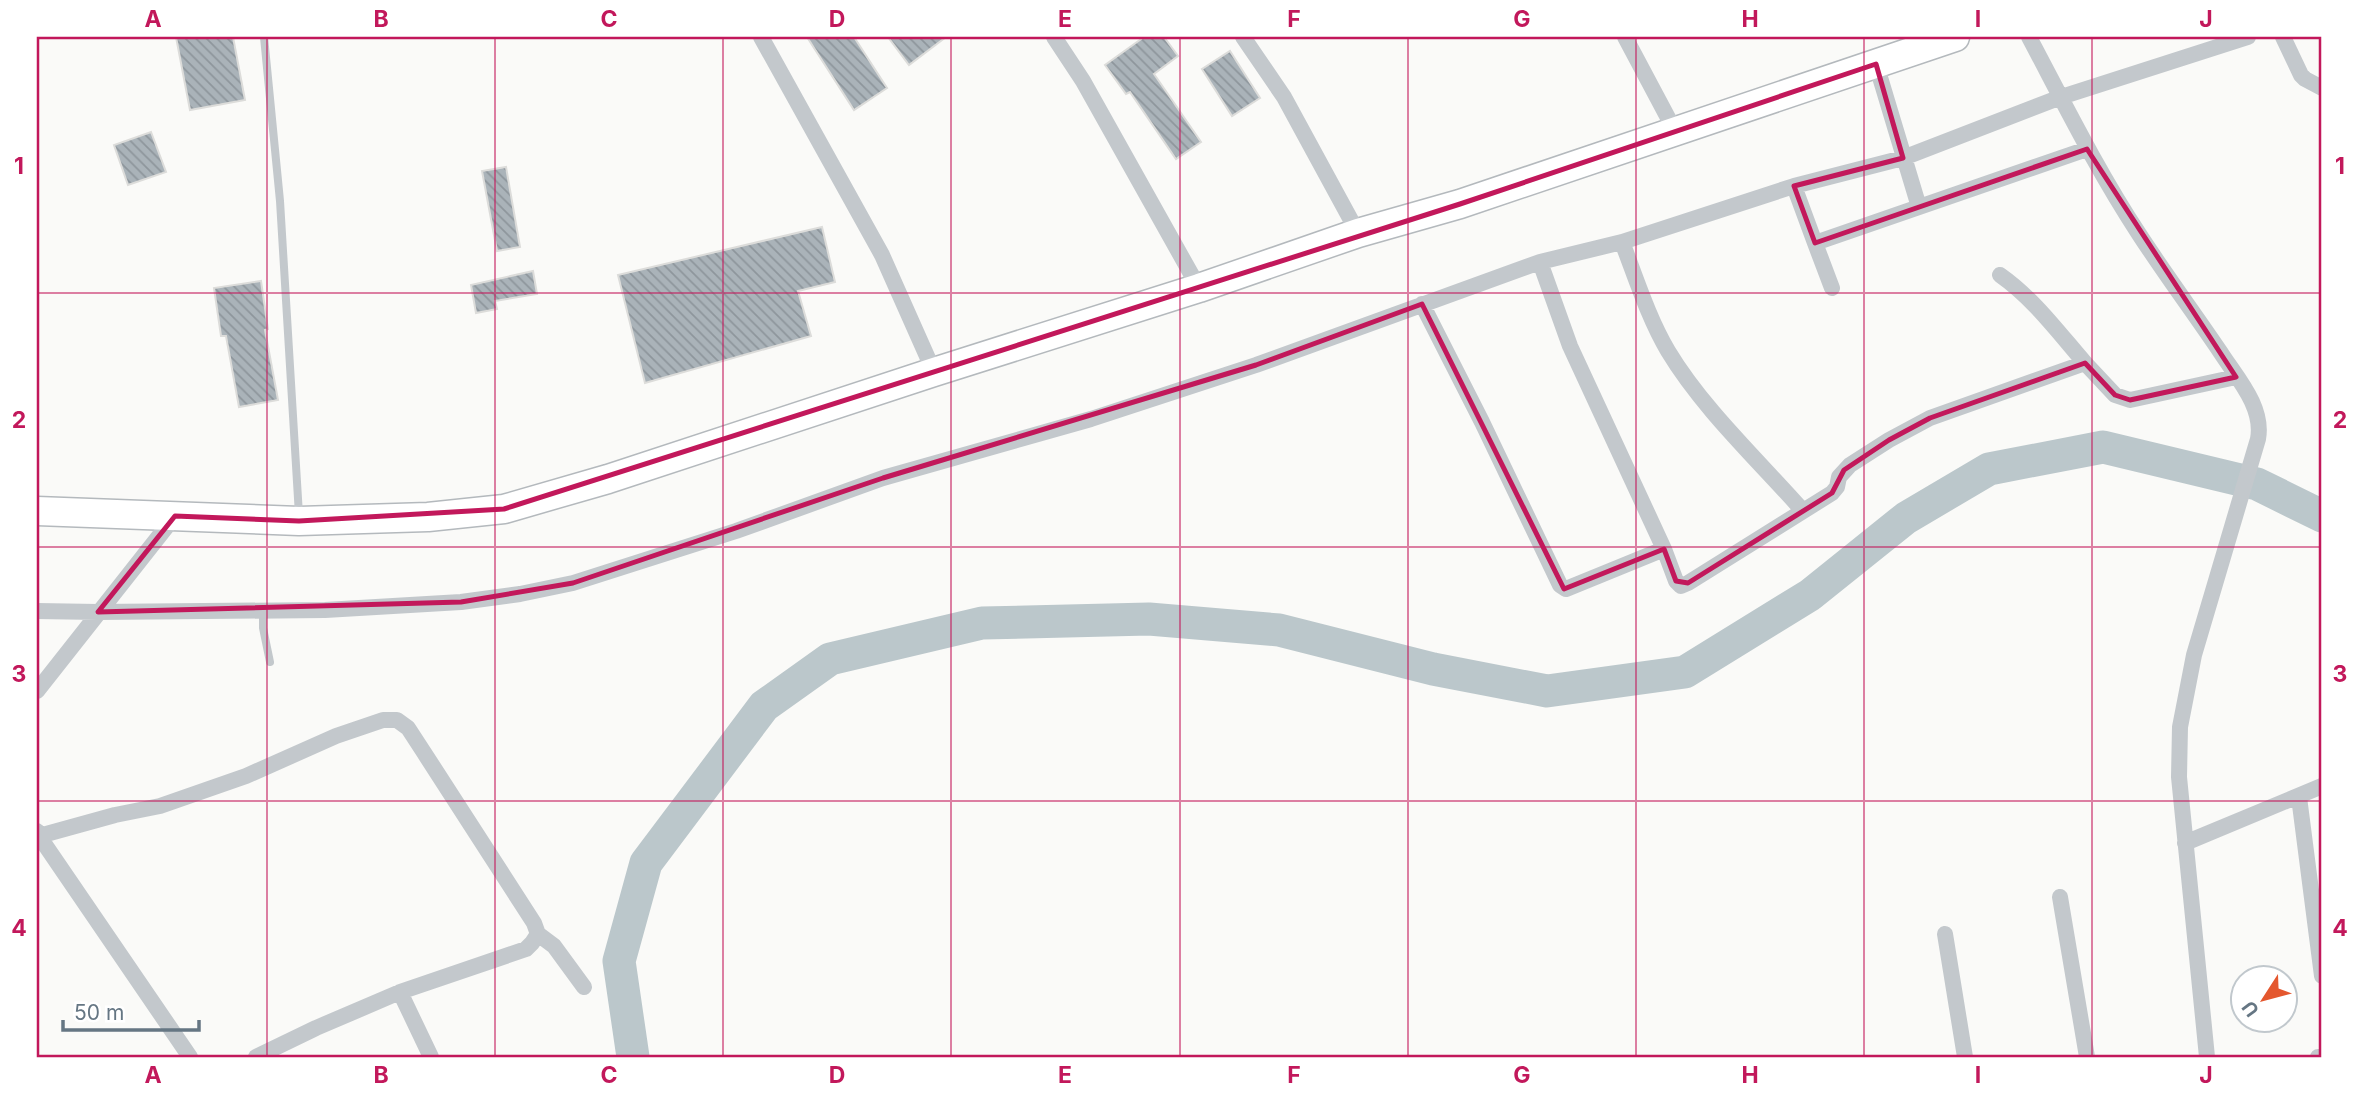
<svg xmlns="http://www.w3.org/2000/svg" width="2359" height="1094" font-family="Inter,sans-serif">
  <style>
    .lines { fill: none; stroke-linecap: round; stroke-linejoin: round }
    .river { stroke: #bbc7cb; stroke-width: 33 }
    .building { fill: url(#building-back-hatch); stroke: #dcdcda; stroke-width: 2 }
    .trunk-casing { stroke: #b4b9bd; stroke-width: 31 }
    .service { stroke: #c3c8cc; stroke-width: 8 }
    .minor { stroke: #c3c8cc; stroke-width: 16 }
    .trunk { stroke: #fff; stroke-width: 28 }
    .marked { fill: none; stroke: #c2185b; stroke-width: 5; stroke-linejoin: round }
    .grid { fill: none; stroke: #c2185b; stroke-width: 2; stroke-opacity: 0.55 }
    .neatline { fill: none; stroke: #c2185b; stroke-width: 2.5 }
    .grid-label { font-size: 23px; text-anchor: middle; font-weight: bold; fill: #c2185b }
  </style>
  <defs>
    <pattern id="building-back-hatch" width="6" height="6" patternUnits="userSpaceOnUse" patternTransform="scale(1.75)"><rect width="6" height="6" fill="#aab3b9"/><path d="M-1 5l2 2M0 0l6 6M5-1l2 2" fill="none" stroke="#8e969c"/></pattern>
  </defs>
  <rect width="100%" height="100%" fill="#fafaf8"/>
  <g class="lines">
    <path class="river" d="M 633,1057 L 619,961 L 646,863 L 764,706 L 830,659 L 982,623 L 1149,619 L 1279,630 L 1433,669 L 1547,691 L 1685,672 L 1810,595 L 1906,518 L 1989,469 L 2103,447 L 2257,484 L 2322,516"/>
  </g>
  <path class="building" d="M 176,37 L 233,37 L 245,100 L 190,110 Z
    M 807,37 L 854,37 L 887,88 L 854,110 Z
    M 888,37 L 946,37 L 909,65 Z
    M 1144,37 L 1164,37 L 1178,56 L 1154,74 L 1201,142 L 1176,159 L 1130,92 L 1126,94 L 1105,65 Z
    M 1230,51 L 1260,98 L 1232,116 L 1202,69 Z
    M 151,132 L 166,172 L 128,185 L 114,145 Z
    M 506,167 L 520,247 L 497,251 L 482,171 Z
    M 822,227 L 835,282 L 798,291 L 811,336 L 645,383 L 618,275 Z
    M 533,271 L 537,294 L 495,301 L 497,309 L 476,313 L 471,285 Z
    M 261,281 L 268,329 L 265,330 L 278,400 L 239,407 L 226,336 L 221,336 L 214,288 Z"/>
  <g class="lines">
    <defs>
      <path id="trunk" d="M 37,511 L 299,521 L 428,517 L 504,509 L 608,479 L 934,372 L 1199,288 L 1358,233 L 1460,204 L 1955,37"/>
    </defs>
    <use href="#trunk" class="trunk-casing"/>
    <path class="service" d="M 264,37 L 280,201 L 299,515
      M 263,611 L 263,628 L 270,662"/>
    <path class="minor" d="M 761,37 L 882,255 L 934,372
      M 1054,37 L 1083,81 L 1199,288
      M 1243,37 L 1284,97 L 1358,233
      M 1625,37 L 1675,131
      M 2029,37 C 2064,103 2097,170 2139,234 C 2165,274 2194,313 2221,353 C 2237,378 2264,407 2258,439 L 2194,655 L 2180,727 L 2179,777 L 2207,1057
      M 2283,37 L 2301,75 L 2305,79 L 2322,88
      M 1876,64 L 1919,207
      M 1794,186 L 1815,243
      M 1622,242 C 1636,278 1648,317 1668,351 C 1703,409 1758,460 1803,511
      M 2000,275 C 2034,299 2058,332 2085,363
      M 1832,288 L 1815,243 L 2087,149
      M 1422,304 L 1482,422 L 1560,585 L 1566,589 L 1664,549 L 1570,346 L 1540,262
      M 1664,549 L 1676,581 L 1681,586 L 1688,583 L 1832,493 L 1837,487 L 1839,477 L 1850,465 L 1889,440 L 1930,418 L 2085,363 L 2115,395 L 2130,400 L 2236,377
      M 37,611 L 98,612 L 325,610 L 461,602 L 520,594 L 573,583 L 736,531 L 883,478 L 1091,419 L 1256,365 L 1540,262 L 1622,242 L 1794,186 L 1903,158 L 2061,97 L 2248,37
      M 37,691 L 175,516
      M 2299,797 L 2322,976
      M 37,831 L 39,836 L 115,815 L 160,806 L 246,776 L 336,736 L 383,720 L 397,720 L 408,728 L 423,751 L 534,923 L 538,934 L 554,946 L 584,987
      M 39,836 L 190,1057
      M 2185,843 L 2322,786
      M 2060,897 L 2087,1057
      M 1945,934 L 1965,1057
      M 400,992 L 431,1057
      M 256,1057 L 316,1028 L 400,992 L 526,949 L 532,943 L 538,934
      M 2318,1057 L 2322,1057"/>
    <use href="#trunk" class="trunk"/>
  </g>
  <path class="marked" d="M 1876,64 L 1903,158 L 1794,186 L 1815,243 L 2087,149 L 2236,377 L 2130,400 L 2115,395 L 2085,363 L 1930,418 L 1889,440 L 1844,470 L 1832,493 L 1688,583 L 1676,581 L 1664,549 L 1564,589 L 1422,304 L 1256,365 L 883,478 L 573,583 L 461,602 L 98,612 L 175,516 L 299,521 L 504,509 L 1460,204 Z"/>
  <path class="grid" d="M 267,37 L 267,1057M 495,37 L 495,1057M 723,37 L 723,1057M 951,37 L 951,1057M 1180,37 L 1180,1057M 1408,37 L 1408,1057M 1636,37 L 1636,1057M 1864,37 L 1864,1057M 2092,37 L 2092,1057M 37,293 L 2322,293M 37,547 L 2322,547M 37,801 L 2322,801"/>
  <rect width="2359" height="1094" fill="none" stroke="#ffffff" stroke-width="77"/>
  <g transform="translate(2264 999) rotate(234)"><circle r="33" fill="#ffffff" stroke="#c1c8cd" stroke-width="2"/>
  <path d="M0-5L12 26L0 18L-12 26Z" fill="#e4572e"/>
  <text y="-10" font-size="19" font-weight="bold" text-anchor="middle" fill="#657683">U</text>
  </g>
  <path d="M63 1020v10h136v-10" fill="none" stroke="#657683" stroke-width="3.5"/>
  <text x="74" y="1020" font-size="21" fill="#657683" stroke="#ffffff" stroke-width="5" paint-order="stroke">50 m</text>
  <rect x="38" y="38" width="2282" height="1018" class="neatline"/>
  <g class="grid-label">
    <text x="153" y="27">A</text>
    <text x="381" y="27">B</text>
    <text x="609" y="27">C</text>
    <text x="837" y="27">D</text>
    <text x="1065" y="27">E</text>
    <text x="1294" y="27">F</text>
    <text x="1522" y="27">G</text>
    <text x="1750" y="27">H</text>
    <text x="1978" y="27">I</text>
    <text x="2206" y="27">J</text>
    <text x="19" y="174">1</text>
    <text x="2340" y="174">1</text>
    <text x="19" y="428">2</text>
    <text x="2340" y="428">2</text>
    <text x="19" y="682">3</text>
    <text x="2340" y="682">3</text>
    <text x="19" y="936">4</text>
    <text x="2340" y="936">4</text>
    <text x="153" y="1083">A</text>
    <text x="381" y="1083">B</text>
    <text x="609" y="1083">C</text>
    <text x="837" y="1083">D</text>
    <text x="1065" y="1083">E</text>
    <text x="1294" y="1083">F</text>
    <text x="1522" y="1083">G</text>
    <text x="1750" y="1083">H</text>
    <text x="1978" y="1083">I</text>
    <text x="2206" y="1083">J</text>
  </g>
</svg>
